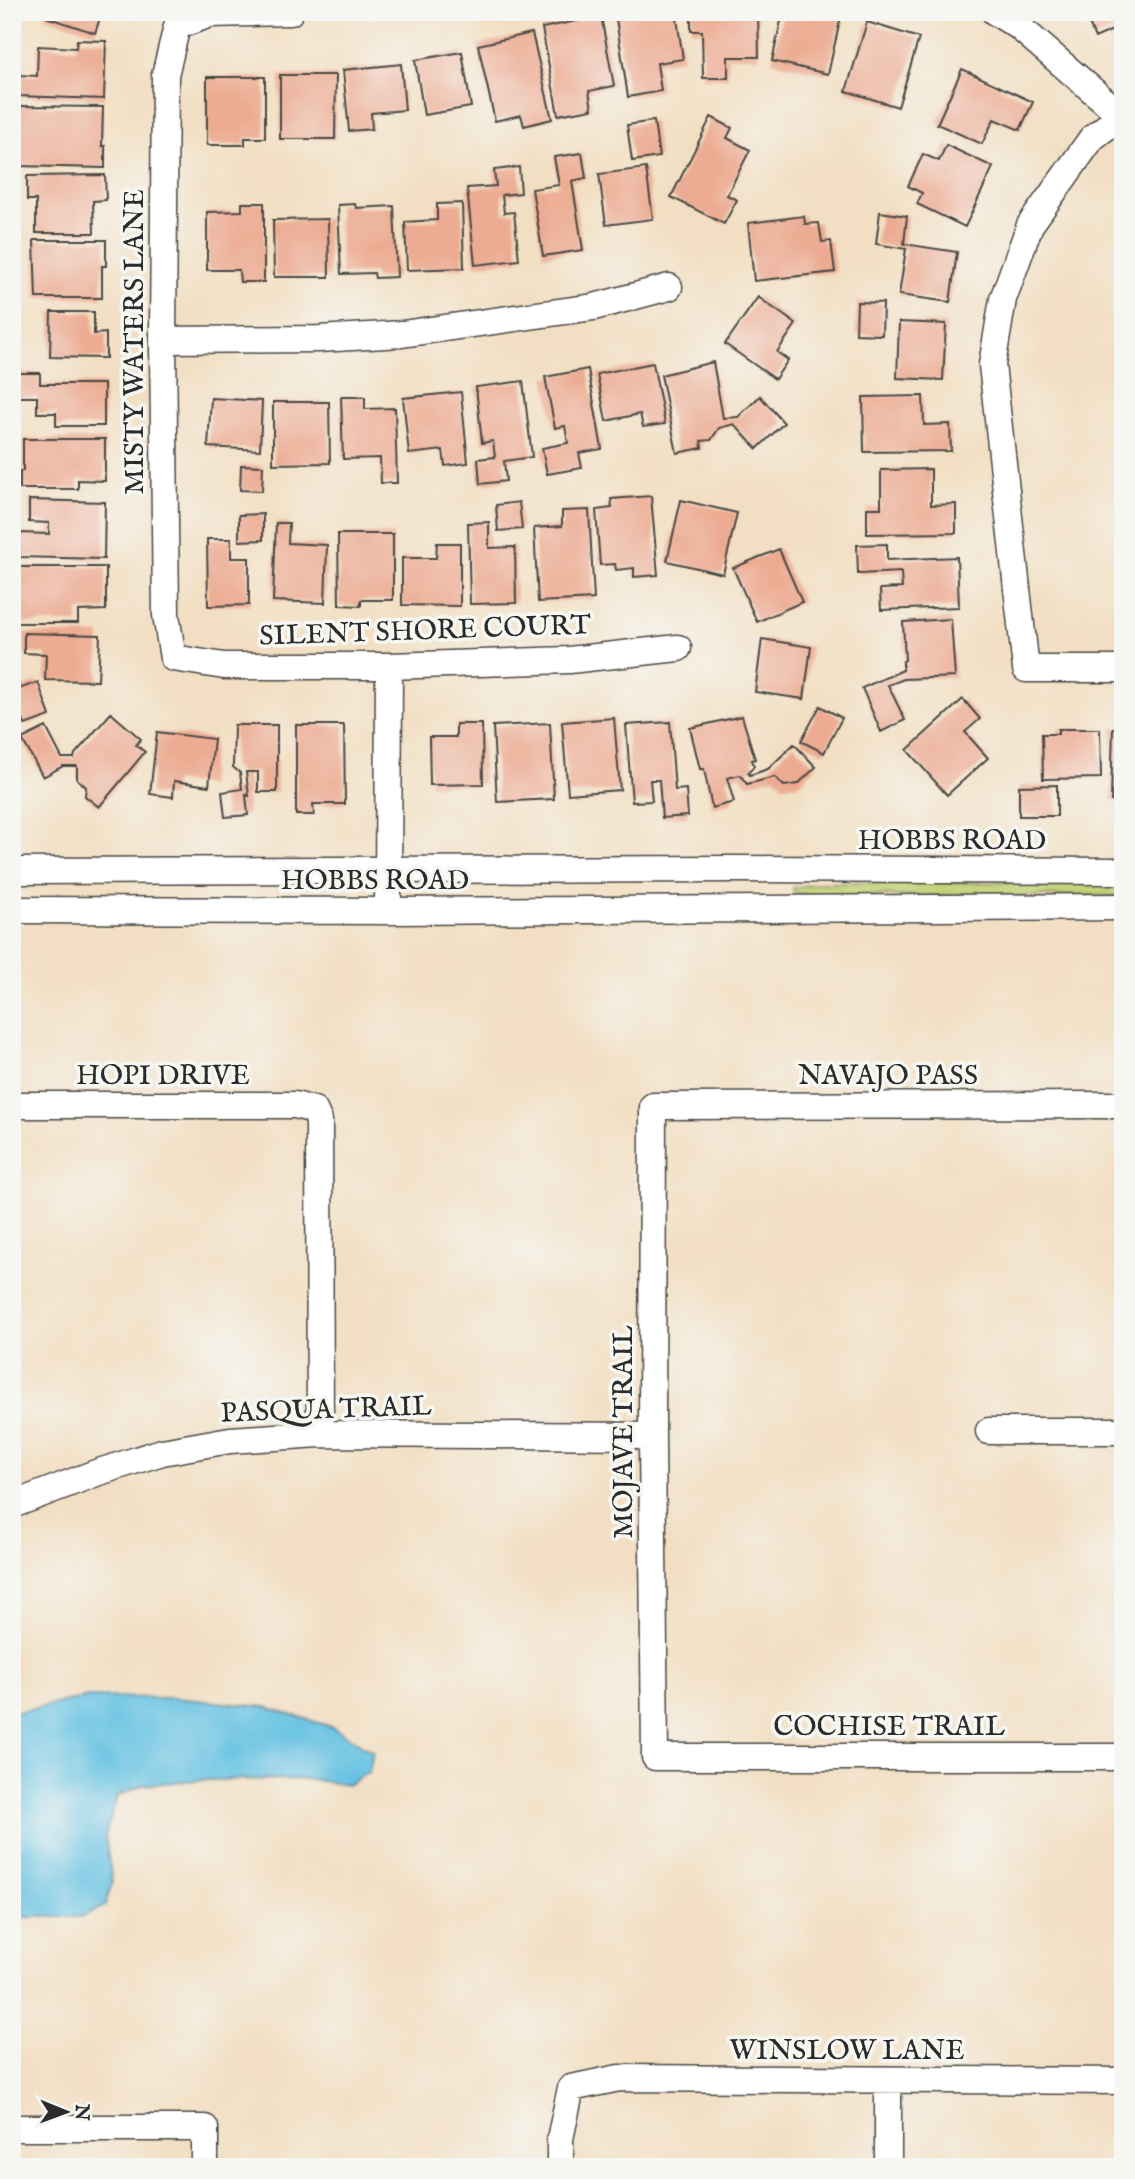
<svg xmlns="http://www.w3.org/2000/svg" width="1135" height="2179" font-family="'IM FELL English',serif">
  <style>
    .green { fill: #c0d073; stroke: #767e4f; stroke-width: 2 }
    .water { fill: #64c1e2; stroke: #487686; stroke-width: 2 }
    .building { fill: #ecab92 }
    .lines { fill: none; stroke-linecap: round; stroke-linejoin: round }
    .minor-casing { stroke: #494642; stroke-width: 29 }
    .minor { stroke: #fff; stroke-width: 26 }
    .labels { text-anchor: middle; stroke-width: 7; stroke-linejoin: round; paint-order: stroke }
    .street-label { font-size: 28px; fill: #2b2b2b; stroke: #f6f6f2 }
  </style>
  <rect width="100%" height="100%" fill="#f6f6f2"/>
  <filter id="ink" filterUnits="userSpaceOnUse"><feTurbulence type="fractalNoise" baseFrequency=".0143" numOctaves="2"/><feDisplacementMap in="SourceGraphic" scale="14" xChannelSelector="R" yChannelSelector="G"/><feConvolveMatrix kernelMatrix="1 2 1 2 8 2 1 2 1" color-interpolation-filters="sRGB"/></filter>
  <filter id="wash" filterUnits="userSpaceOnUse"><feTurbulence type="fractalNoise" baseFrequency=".00686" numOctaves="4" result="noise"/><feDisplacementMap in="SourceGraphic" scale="28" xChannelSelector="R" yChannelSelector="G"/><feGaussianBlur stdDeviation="1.57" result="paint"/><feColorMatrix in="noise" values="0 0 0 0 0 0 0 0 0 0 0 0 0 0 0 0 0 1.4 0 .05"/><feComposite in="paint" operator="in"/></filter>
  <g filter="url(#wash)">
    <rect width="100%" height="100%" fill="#f2dfc3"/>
    <path class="green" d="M 1123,882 L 1123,896 L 817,896 L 797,893 L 793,891 L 793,888 L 820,883 Z"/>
    <path class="water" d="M 88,1697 L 176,1698 L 266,1707 L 332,1727 L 373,1752 L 369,1772 L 347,1785 L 310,1779 L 198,1780 L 143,1785 L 117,1796 L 105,1836 L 112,1883 L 105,1906 L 81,1917 L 12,1917 L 12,1713 Z"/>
    <g id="blocks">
      <path class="building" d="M 47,12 L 102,12 L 95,33 L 46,17 Z
        M 615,12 L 676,12 L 683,59 L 657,63 L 661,91 L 628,97 Z
        M 691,12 L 758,12 L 759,57 L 728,57 L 728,78 L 703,78 L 702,31 L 691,31 Z
        M 783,12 L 842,12 L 828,74 L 772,61 Z
        M 1084,12 L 1123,12 L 1123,29 L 1118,32 L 1117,28 L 1095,38 Z
        M 601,16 L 614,86 L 589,91 L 592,109 L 558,115 L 542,28 Z
        M 867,22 L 919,38 L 898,107 L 846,91 Z
        M 532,33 L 552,119 L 524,126 L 521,115 L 495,121 L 478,45 Z
        M 77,40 L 106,41 L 104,99 L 17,96 L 18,75 L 37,76 L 38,46 L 76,48 Z
        M 462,52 L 471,107 L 424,115 L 415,60 Z
        M 401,64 L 405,110 L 371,113 L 372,129 L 349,131 L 343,70 Z
        M 962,69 L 1033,102 L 1020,130 L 994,119 L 982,144 L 937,124 Z
        M 280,75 L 336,75 L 335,139 L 280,139 Z
        M 207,77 L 265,77 L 265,138 L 245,138 L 245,145 L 207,145 Z
        M 17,106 L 103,107 L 102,146 L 105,146 L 105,168 L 17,166 Z
        M 711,117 L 732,128 L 727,138 L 750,150 L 727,195 L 737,200 L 724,224 L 671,197 Z
        M 654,121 L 659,157 L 632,161 L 627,125 Z
        M 946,145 L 993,167 L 965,227 L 917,204 L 922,193 L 908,186 L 923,154 L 939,161 Z
        M 582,153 L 586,178 L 572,181 L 583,250 L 543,256 L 532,189 L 559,185 L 554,157 Z
        M 519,167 L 521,193 L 502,195 L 504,213 L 514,212 L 519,260 L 475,265 L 467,188 L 496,186 L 494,170 Z
        M 646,168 L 653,219 L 606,225 L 599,174 Z
        M 105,175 L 106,200 L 93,201 L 94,233 L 36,233 L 36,200 L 27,200 L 27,176 Z
        M 242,203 L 264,203 L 264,282 L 240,282 L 239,270 L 207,270 L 207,212 L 242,211 Z
        M 462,203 L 464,268 L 407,270 L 405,222 L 437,220 L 437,204 Z
        M 355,204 L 356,208 L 394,206 L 397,277 L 375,278 L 374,273 L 341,274 L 338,205 Z
        M 880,212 L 907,216 L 904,244 L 957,252 L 950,302 L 899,295 L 906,249 L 876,244 Z
        M 804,216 L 805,224 L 819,223 L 822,242 L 831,241 L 835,272 L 754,281 L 748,223 Z
        M 328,219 L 329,277 L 274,277 L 273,220 Z
        M 34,240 L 106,240 L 106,266 L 102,266 L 102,298 L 36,298 Z
        M 758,297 L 796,324 L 777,352 L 788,360 L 775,379 L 725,344 Z
        M 857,302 L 883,303 L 882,335 L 856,334 Z
        M 51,312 L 94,312 L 94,334 L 106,333 L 106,358 L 50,357 Z
        M 899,322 L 946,324 L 943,380 L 897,378 Z
        M 713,362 L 723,418 L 738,417 L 760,396 L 784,423 L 757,449 L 734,424 L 719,428 L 711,440 L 701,441 L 702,448 L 677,453 L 661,375 Z
        M 653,363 L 665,424 L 643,427 L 640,414 L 606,421 L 597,374 Z
        M 588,369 L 602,449 L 579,453 L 582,468 L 547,474 L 542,448 L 568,443 L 565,426 L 555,428 L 545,377 Z
        M 15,373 L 40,373 L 40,384 L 104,384 L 104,426 L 56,426 L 56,413 L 37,413 L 37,397 L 15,397 Z
        M 523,381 L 532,457 L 504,461 L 506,481 L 480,484 L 478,459 L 495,457 L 493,441 L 482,443 L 476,387 Z
        M 461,392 L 468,463 L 445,466 L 443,450 L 409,454 L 403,398 Z
        M 923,396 L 924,425 L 950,424 L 951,451 L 864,452 L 863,397 Z
        M 341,397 L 365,397 L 365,409 L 395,408 L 397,483 L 381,483 L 380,458 L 343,459 Z
        M 211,398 L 262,401 L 260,450 L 208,447 Z
        M 273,402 L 329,402 L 330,463 L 273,464 Z
        M 23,439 L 105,439 L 105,481 L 78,480 L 78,489 L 20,489 L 20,471 L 23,471 Z
        M 241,465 L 263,466 L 262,491 L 240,490 Z
        M 931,469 L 931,505 L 956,504 L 956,533 L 867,534 L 867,508 L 881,508 L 881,470 Z
        M 651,496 L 658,575 L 634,577 L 634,568 L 616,570 L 615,564 L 600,565 L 596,510 L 612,508 L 611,499 Z
        M 29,500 L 105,502 L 104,559 L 19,557 L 20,533 L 49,534 L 49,523 L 29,522 Z
        M 681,500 L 737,513 L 723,574 L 667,561 Z
        M 519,502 L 522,529 L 498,531 L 496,505 Z
        M 589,510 L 594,599 L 538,602 L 534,528 L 562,526 L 562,511 Z
        M 263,514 L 263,540 L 239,541 L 239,515 Z
        M 489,522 L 489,548 L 515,547 L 516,603 L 470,604 L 468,523 Z
        M 276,523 L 289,523 L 288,543 L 327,545 L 325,603 L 273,601 Z
        M 338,534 L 393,534 L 393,600 L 361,600 L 361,606 L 339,605 Z
        M 207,539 L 231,539 L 231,558 L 249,558 L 249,605 L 208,606 Z
        M 437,543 L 460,543 L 460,606 L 402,605 L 402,558 L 436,558 Z
        M 887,544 L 887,560 L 957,557 L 959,607 L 881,610 L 880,589 L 902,588 L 901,572 L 858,574 L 857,545 Z
        M 779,549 L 802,602 L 757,622 L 733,568 Z
        M 15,567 L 106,567 L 106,610 L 78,611 L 78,623 L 15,623 Z
        M 951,619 L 955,677 L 904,679 L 888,685 L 905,720 L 881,732 L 862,688 L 903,670 L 903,661 L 905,660 L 903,622 Z
        M 24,633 L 100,635 L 98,681 L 45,680 L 46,654 L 24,653 Z
        M 762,639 L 811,647 L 804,699 L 755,692 Z
        M 38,682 L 50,716 L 25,725 L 13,691 Z
        M 963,699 L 980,719 L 965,732 L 988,758 L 947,795 L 907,750 Z
        M 820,706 L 842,718 L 824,753 L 801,741 Z
        M 111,713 L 141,739 L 136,745 L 145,752 L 99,807 L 85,796 L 86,787 L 77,779 L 77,766 L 63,766 L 43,777 L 22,739 L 46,727 L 62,758 L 74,758 L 75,754 Z
        M 742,716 L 755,759 L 752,760 L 754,766 L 748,773 L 750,775 L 768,769 L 794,744 L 816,767 L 798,784 L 784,786 L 775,777 L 747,784 L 740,775 L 727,778 L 734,802 L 712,808 L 704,769 L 700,769 L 690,728 Z
        M 614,718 L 620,790 L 568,794 L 562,722 Z
        M 670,722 L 675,790 L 686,789 L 688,816 L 662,818 L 659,780 L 650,780 L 652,801 L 632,802 L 626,725 Z
        M 550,723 L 554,799 L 497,802 L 493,726 Z
        M 456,724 L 482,724 L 483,784 L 430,785 L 429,737 L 456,737 Z
        M 234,725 L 277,725 L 277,792 L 258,792 L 258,772 L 246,772 L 249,796 L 246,795 L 248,815 L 225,817 L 222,792 L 242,789 L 240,773 L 233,767 Z
        M 296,725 L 344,725 L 345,804 L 313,804 L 314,815 L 296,815 Z
        M 1113,728 L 1123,728 L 1123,801 L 1111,801 Z
        M 1058,729 L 1100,729 L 1101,778 L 1043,779 L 1042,734 L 1058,734 Z
        M 157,732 L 214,739 L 209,786 L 174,781 L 173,797 L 150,794 Z
        M 1057,785 L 1057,816 L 1019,816 L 1019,786 Z"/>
    </g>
  </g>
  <g filter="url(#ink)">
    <use href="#blocks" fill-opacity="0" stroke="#494642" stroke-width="2"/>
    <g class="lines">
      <defs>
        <path id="minor" d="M 290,12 L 210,14 L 177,26 L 165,75 L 163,340 L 166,615 L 173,658 L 224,666 L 389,666 L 569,660 L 678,648
          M 995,12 L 1018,26 L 1121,115
          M 1123,114 L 1092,138 L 1030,225 L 1003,299 L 992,365 L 1026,669 L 1123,669
          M 163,340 L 319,339 L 402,334 L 594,307 L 669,287
          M 12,871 L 738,869 L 1123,871
          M 12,910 L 388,911 L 1123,907
          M 388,911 L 389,666
          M 12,1105 L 295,1105 L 314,1110 L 319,1121 L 320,1434
          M 1123,1105 L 653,1106 L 652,1436 L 655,1757 L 1123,1757
          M 989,1431 L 1123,1431
          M 12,1505 L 96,1473 L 162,1452 L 230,1440 L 320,1434 L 652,1436
          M 12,2128 L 205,2128 L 205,2167
          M 560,2167 L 560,2139 L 571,2088 L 619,2078 L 1123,2081
          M 888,2167 L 888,2081"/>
      </defs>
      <use href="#minor" class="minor-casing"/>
      <use href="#minor" class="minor"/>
    </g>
  </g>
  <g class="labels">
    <g class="street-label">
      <text transform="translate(133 342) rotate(-90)" y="10">MISTY WATERS LANE</text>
      <text transform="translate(425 629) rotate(-2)" y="10">SILENT SHORE COURT</text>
      <text x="952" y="849">HOBBS ROAD</text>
      <text x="375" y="889">HOBBS ROAD</text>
      <text x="163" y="1084">HOPI DRIVE</text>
      <text x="888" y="1084">NAVAJO PASS</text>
      <text transform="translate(326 1408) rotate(-2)" y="10">PASQUA TRAIL</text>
      <text transform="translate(622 1432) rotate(-90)" y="10">MOJAVE TRAIL</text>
      <text x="889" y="1735">COCHISE TRAIL</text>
      <text x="847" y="2059">WINSLOW LANE</text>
    </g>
  </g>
  <rect width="1135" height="2179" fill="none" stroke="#f6f6f2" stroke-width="42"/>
  <g transform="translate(66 2112) rotate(91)" stroke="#f6f6f2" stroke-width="5" paint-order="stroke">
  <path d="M0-5L12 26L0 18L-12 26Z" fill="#2b2b2b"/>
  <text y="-10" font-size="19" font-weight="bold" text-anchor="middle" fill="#2b2b2b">N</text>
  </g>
</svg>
